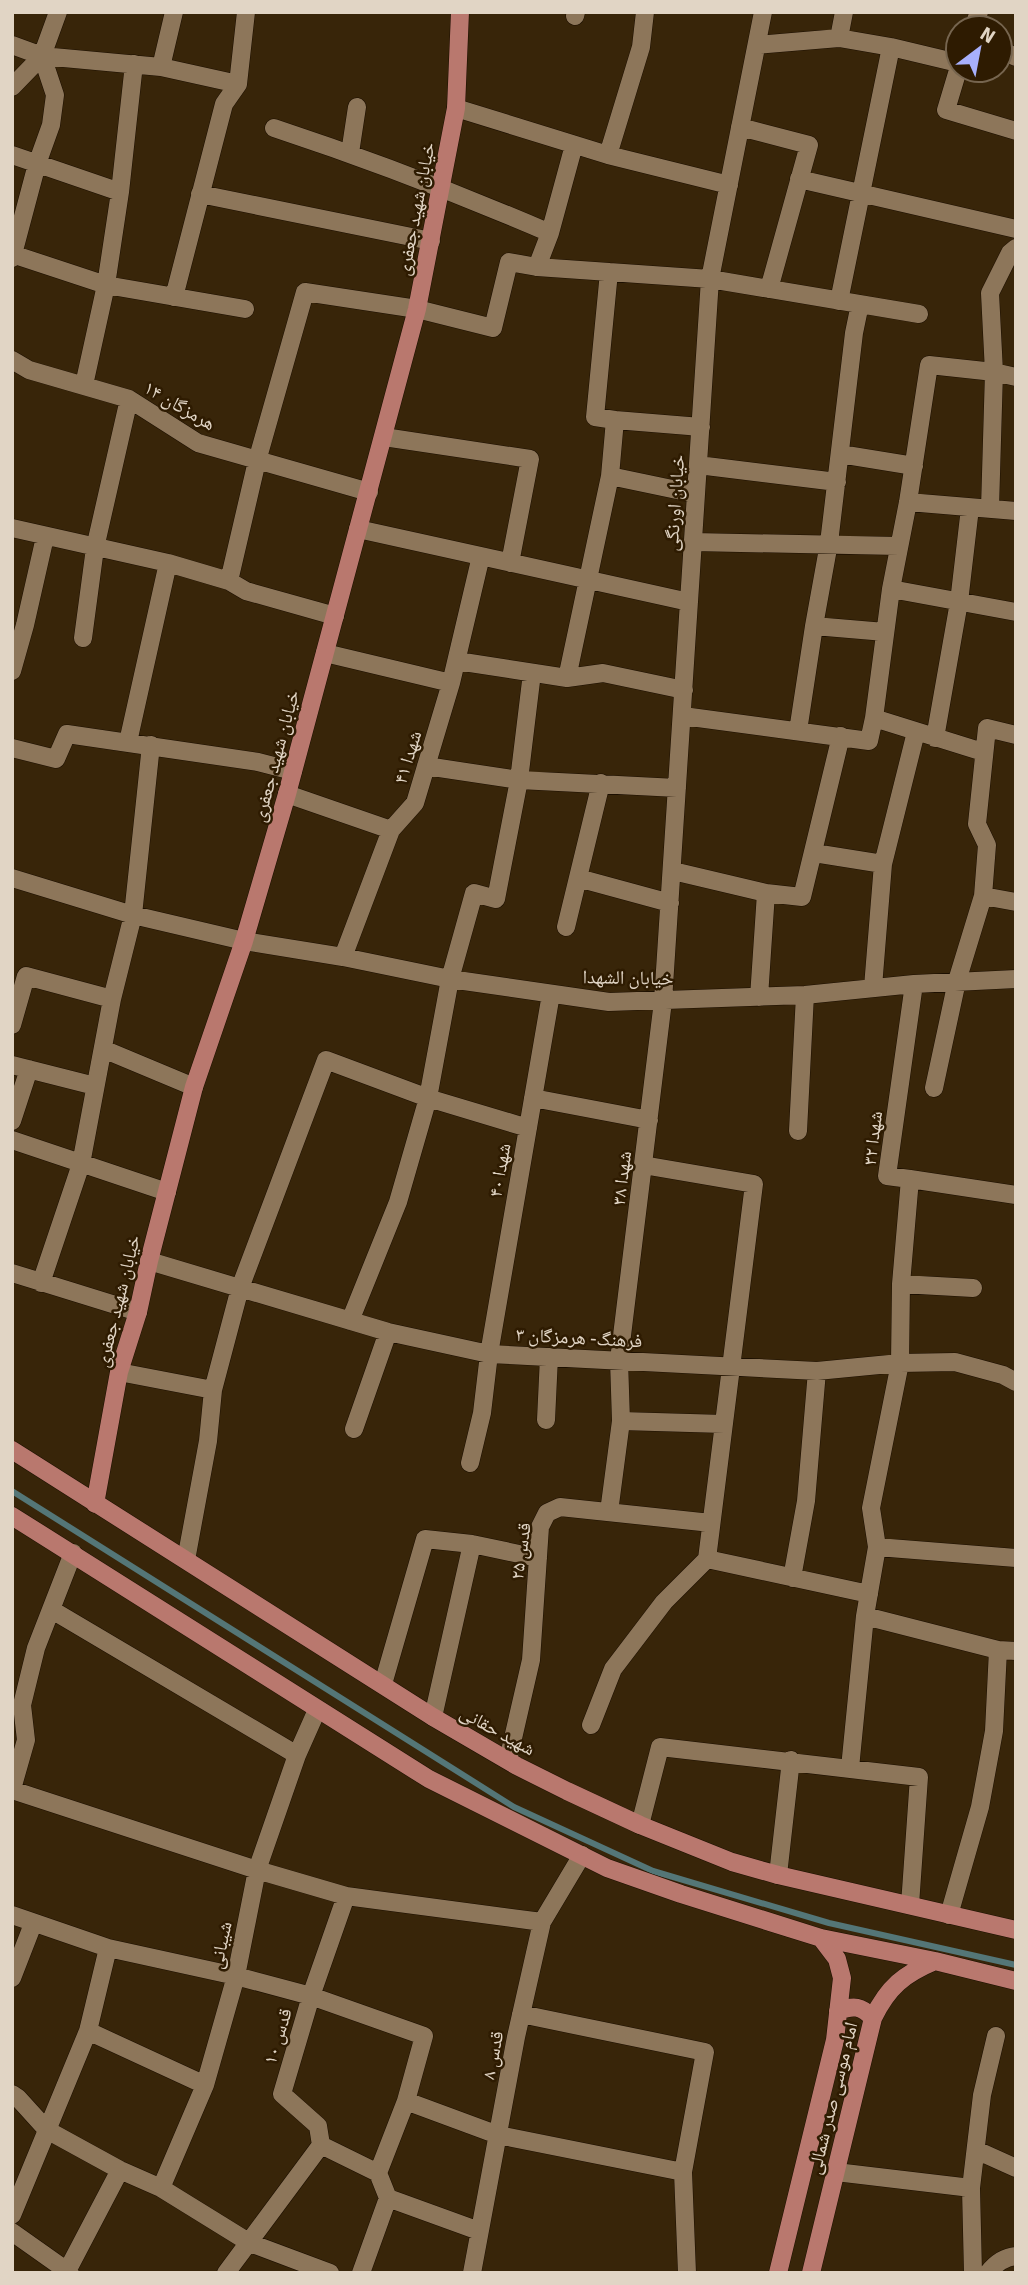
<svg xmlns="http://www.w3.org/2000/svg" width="1028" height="2285" font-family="Signika,'Noto Naskh Arabic',sans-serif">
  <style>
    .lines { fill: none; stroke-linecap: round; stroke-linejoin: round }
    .stream { stroke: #547677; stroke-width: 6 }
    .minor-casing { stroke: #1c0f00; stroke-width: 19 }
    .major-casing { stroke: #1c0f00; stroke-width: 19 }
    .minor { stroke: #8d765a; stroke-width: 18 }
    .major { stroke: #b9786e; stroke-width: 18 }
    .labels { text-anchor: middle; stroke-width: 5; stroke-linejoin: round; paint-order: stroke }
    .street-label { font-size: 19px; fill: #e1d5c5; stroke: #2e1b01 }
  </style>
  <rect width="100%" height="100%" fill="#382509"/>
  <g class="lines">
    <path class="stream" d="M 12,1491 L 514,1807 L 653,1871 L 829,1923 L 1016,1965"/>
    <defs>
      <path id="minor" d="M 575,16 L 576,12
        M 973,28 L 979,12
        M 839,38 L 844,12
        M 12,45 L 42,56 L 161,67 L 174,12
        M 757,45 L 839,38 L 891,47 L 958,63
        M 1000,50 L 1016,57
        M 161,67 L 238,84 L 224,104 L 174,297
        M 958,70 L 946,110 L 1016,131
        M 238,84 L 246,12
        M 12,87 L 42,56 L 58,12
        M 456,108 L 608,155 L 729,185
        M 740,127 L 809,145 L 769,289
        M 274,128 C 368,159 459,194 550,233
        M 350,153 L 357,107
        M 12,155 L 120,192
        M 608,155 L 641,47 L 645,12
        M 799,179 L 1016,229
        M 200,194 L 431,241
        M 12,254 L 106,285 L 245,309
        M 12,258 L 37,164 L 51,125 L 55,95 L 42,56
        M 537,267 L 550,233 L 574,145
        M 839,301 L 891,47
        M 12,360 L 29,370 L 129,399 L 198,443 L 369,492
        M 84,385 L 106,285 L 120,192 L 134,64
        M 615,420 L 701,427
        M 384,437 L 530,459 L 510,563
        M 840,454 L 914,466
        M 698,465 L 837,482
        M 610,476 L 696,494
        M 908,502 L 1016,511
        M 990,508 L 994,372 L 990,293 L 1010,253 L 1016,248
        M 12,528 L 168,563 L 229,581 L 246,591 L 335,616
        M 358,529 L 689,602
        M 693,542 L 899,546
        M 229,581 L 257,461 L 305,292 L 417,309 L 493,328 L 509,262 L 537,267 L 710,279 L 919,314
        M 891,589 L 1016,612
        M 814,626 L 829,543 L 854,333 L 860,304
        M 83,638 L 95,548 L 129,399
        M 325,653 L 451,683
        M 457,661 L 567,678 L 603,673 L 684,690
        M 12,671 L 25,625 L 45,537
        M 567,678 L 610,476 L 615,420 L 595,417 L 609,272
        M 683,716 L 869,741 L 874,718 L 983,752
        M 874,718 L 891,589 L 908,502 L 929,365 L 994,372 L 1016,377
        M 798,731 L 814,626 L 885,632
        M 935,738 L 959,602 L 970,508
        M 128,742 L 168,563
        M 12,748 L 56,759 L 67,734 L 258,762 L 293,771
        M 426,766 L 519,780 L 677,788
        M 287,794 L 391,830
        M 814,853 L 883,864
        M 673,871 L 766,893 L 802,897 L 841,736
        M 12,878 L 133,915 L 244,941 L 343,957 L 450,979 L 609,1002 L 805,995 L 914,984 L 1016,979
        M 578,878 L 670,903
        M 983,896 L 1016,902
        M 566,927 L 601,783
        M 343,957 L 391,830 L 415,803 L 451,683 L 481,556
        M 873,987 L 883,864 L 916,732
        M 759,997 L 766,893
        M 12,1025 L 26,976 L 112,999
        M 103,1049 L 194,1087
        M 12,1065 L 95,1086
        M 934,1088 L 957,981 L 983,896 L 987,845 L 977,824 L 987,728 L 1016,735
        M 533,1098 L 649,1120
        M 12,1121 L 29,1069
        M 798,1131 L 805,995
        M 12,1140 L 167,1192
        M 910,1179 L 1016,1195
        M 149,1261 L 388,1332 L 489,1354 L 817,1371 L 900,1363 L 955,1362 L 1003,1375 L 1016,1382
        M 12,1273 L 138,1312
        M 41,1283 L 81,1164 L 112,999 L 133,915 L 151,745
        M 901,1284 L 973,1288
        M 350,1321 L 398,1202 L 428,1098 L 450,979 L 474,893 L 496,899 L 519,780 L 532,673
        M 119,1372 L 213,1390
        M 546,1420 L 549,1357
        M 621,1421 L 724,1424
        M 354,1429 L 388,1332
        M 470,1463 L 482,1413 L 489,1354 L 551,994
        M 609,1512 L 621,1421 L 619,1360 L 663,1001 L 710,279 L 763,12
        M 877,1547 L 1016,1558
        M 707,1559 L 869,1594
        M 186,1560 L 208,1441 L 213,1390 L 240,1288 L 326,1060 L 428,1098 L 528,1128
        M 792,1578 L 806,1501 L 817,1371
        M 52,1610 L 297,1755
        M 865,1616 L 998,1650 L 1016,1651
        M 383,1684 L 425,1539 L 472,1544 L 538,1558
        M 433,1717 L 472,1544
        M 591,1725 L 613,1669 L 664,1602 L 707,1559 L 754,1184 L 643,1165
        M 508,1760 L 531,1660 L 540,1527 L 547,1513 L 560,1507 L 711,1523
        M 850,1768 L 865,1616 L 877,1547 L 871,1508 L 900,1363 L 901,1284 L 910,1179 L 887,1176 L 914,984
        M 12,1789 L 26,1740 L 22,1705 L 36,1648 L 73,1553
        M 12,1790 L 257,1870 L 346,1896 L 542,1922
        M 640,1825 L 660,1747 L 919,1777 L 910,1905
        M 778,1875 L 791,1760
        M 12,1915 L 108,1948 L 236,1976 L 311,1996 L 424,2036 L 406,2101 L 378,2173
        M 949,1915 L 980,1807 L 994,1731 L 998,1650
        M 12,1978 L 33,1924
        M 521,2014 L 705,2052 L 683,2172 L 687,2273
        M 88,2031 L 205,2085
        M 12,2094 L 18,2098 L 47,2130 L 120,2170 L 161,2188 L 250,2243 L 330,2273
        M 406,2101 L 498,2135 L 683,2172
        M 321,2145 L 378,2173 L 388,2198 L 361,2273
        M 976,2150 L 1016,2168
        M 836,2172 L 971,2188
        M 161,2188 L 205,2085 L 236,1976 L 257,1870 L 297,1755 L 317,1710
        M 388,2198 L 479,2231
        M 12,2215 L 88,2031 L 108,1948
        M 12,2232 L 70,2273
        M 66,2273 L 120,2170
        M 226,2273 L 321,2145 L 318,2126 L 282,2094 L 311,1996 L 346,1896
        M 472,2273 L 516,2037 L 542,1922 L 582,1855
        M 973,2273 L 971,2188 L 982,2095 L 996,2036
        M 988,2273 C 995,2264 1004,2257 1016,2256"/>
      <path id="major" d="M 12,1450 L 433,1717 L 517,1766 L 567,1791 L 640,1825 L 732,1862 L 778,1875 L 1016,1930
        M 95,1504 L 119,1372 L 138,1312 L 149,1261 L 194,1087 L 244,941 L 287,794 L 417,309 L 456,108 L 460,12
        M 12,1516 L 429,1779 L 607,1868 L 681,1894 L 821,1938 L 935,1961 L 1016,1981
        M 838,2011 C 854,2005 861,2006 873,2018
        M 778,2273 L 835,2040 L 842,1978 L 837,1959 L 821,1938
        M 811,2273 L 873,2018 C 888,1987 904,1974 935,1961"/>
    </defs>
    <use href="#minor" class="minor-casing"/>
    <use href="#major" class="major-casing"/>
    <use href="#minor" class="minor"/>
    <use href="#major" class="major"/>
  </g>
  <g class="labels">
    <g class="street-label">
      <text transform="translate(415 209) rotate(-79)" y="7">خیابان شهید جعفری</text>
      <text transform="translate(180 405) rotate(30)" y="7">هرمزگان ۱۴</text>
      <text transform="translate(674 503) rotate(-86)" y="7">خیابان اورنگی</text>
      <text transform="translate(275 756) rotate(-75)" y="7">خیابان شهید جعفری</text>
      <text transform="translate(407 757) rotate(-73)" y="7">شهدا ۴۱</text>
      <text transform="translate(628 977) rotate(1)" y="7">خیابان الشهدا</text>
      <text transform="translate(872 1138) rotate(-83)" y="7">شهدا ۳۲</text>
      <text transform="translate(499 1170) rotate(-80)" y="7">شهدا ۴۰</text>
      <text transform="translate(621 1178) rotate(-83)" y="7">شهدا ۳۸</text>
      <text transform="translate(117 1301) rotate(-76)" y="7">خیابان شهید جعفری</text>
      <text transform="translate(579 1337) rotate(3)" y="7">فرهنگ- هرمزگان ۳</text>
      <text transform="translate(520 1551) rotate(-82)" y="7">قدس ۲۵</text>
      <text transform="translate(498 1730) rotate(29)" y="7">شهید حقانی</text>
      <text transform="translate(220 1945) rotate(-78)" y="7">شیبانی</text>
      <text transform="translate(277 2036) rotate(-73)" y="7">قدس ۱۰</text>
      <text transform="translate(492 2055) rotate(-79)" y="7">قدس ۸</text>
      <text transform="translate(832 2098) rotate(-76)" y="7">امام موسی صدر شمالی</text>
    </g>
  </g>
  <rect width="1028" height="2285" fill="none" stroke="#e1d5c5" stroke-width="28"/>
  <g transform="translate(979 49) rotate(32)"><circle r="33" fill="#2e1b01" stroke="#76654f" stroke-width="2"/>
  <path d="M0-5L12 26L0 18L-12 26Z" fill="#a8b0fc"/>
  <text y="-10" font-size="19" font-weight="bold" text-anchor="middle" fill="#e1d5c5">N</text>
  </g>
</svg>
